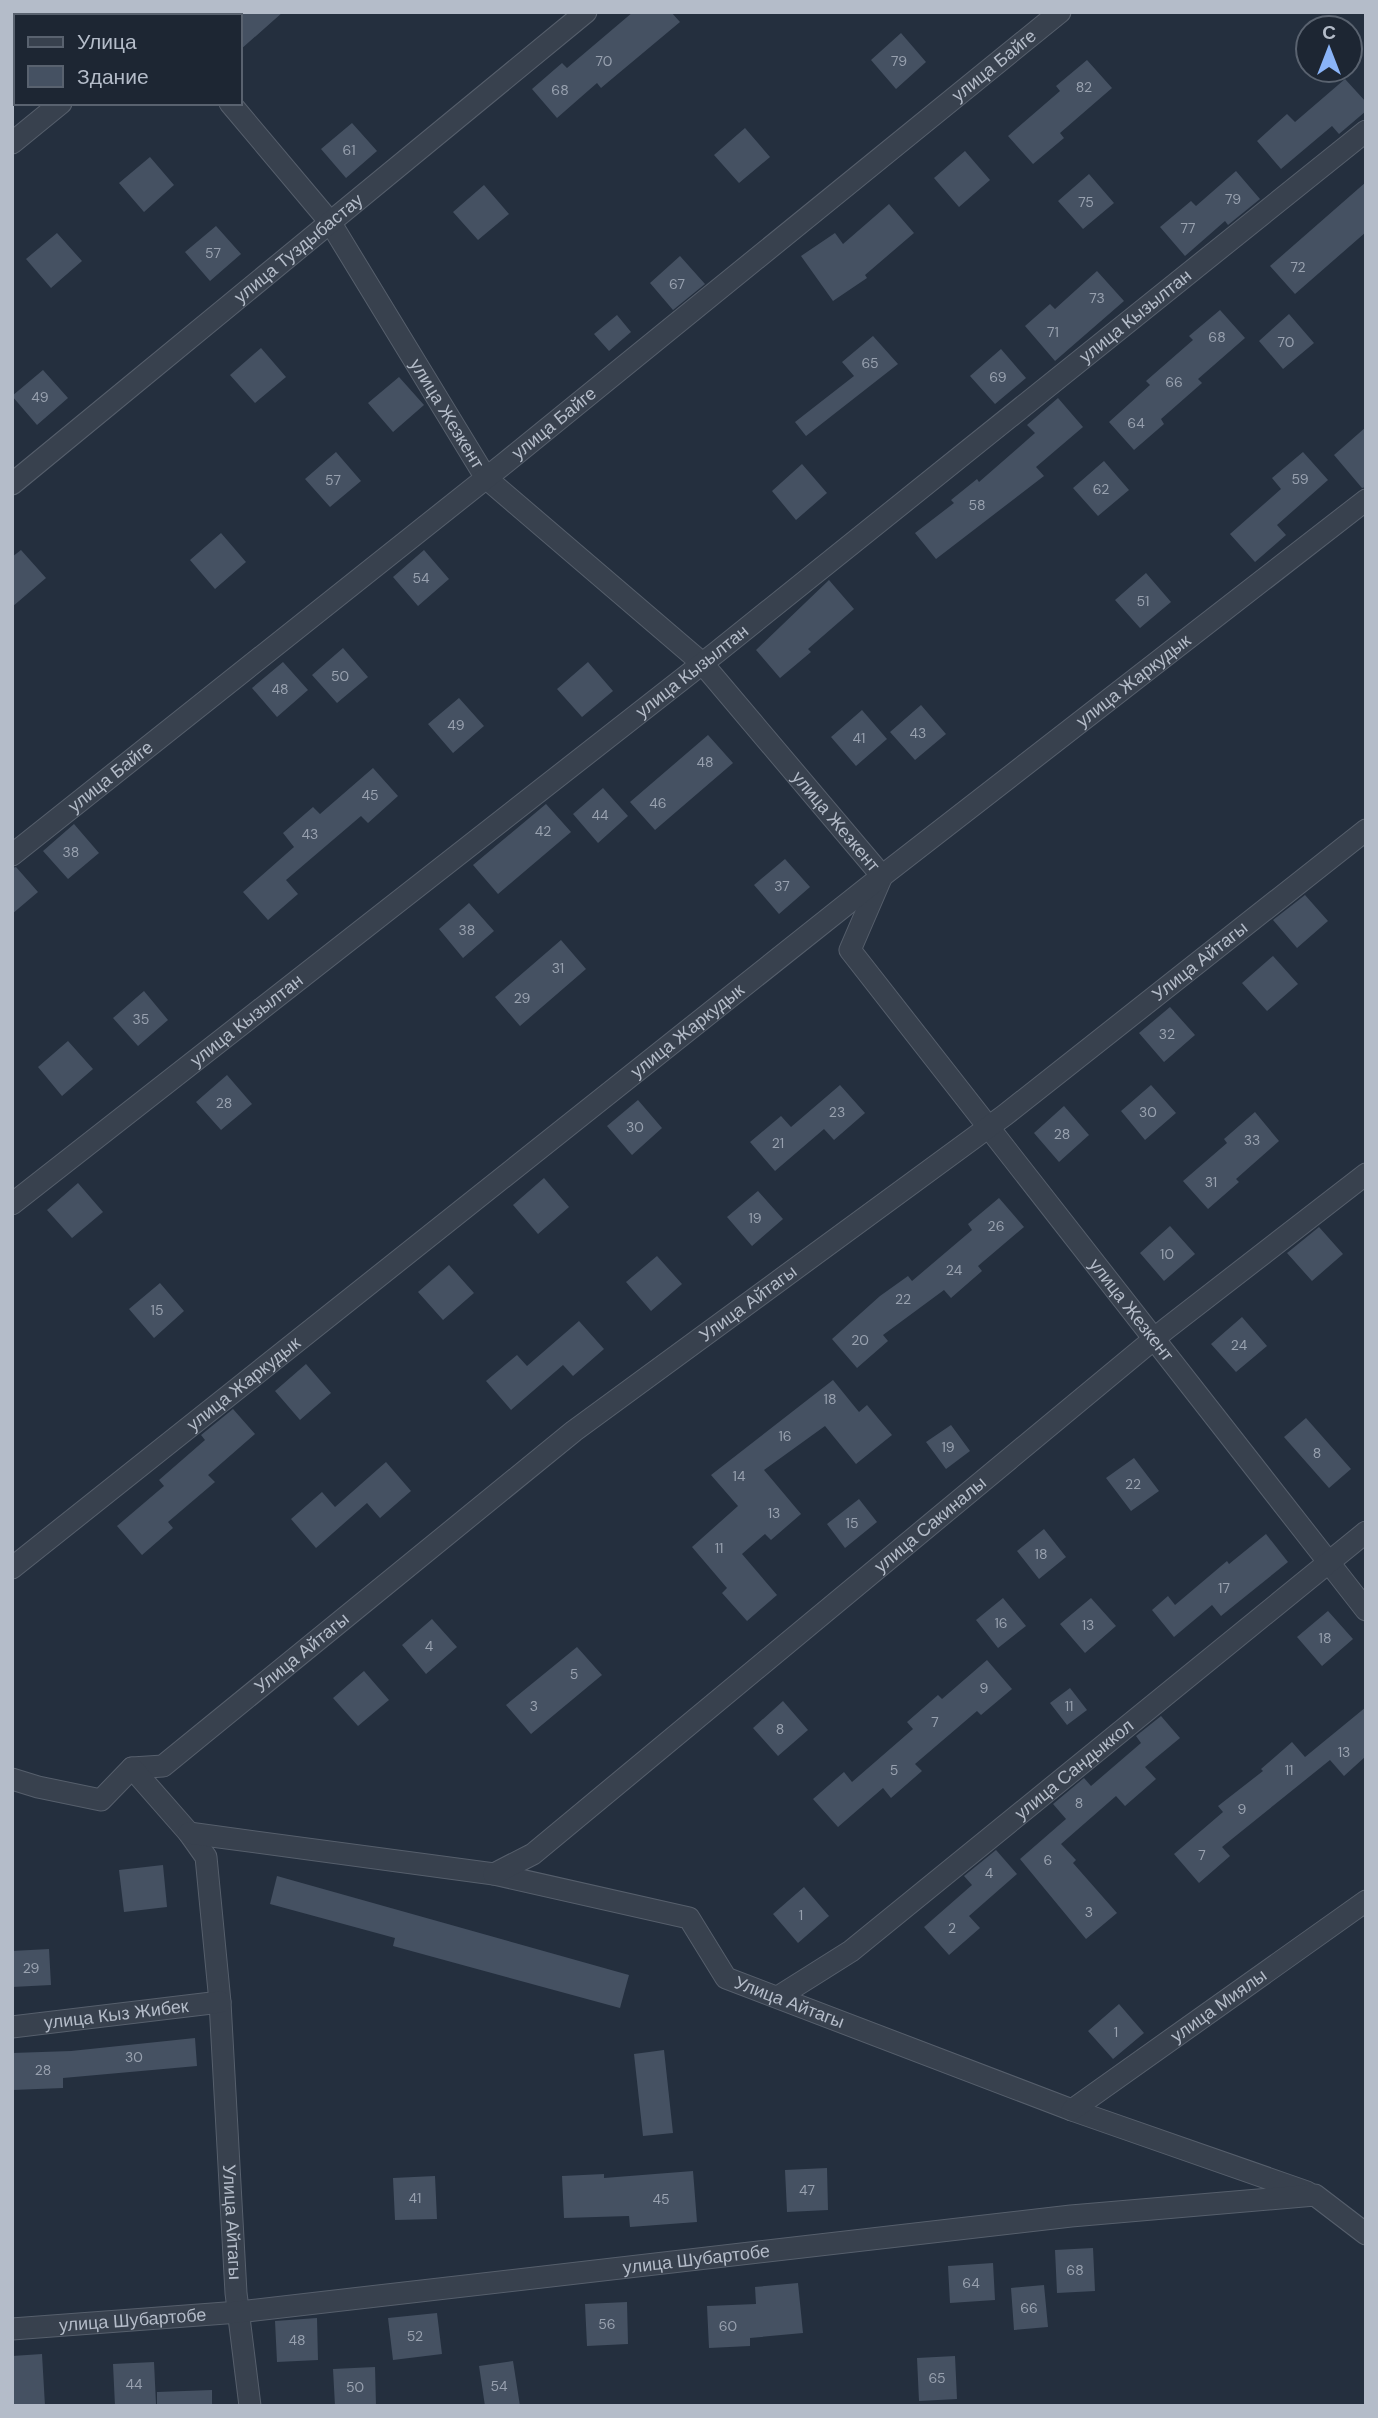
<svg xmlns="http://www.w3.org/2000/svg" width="1378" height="2418" font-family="'DM Sans',sans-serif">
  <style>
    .building { fill: #455162 }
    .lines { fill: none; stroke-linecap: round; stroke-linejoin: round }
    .minor-casing { stroke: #565f6c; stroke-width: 23 }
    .minor { stroke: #38414e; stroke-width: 21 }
    .labels { text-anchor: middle; stroke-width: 5; stroke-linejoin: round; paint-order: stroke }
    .number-label { font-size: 14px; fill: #98a1af }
    .street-label { font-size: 18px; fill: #b4bcc9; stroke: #1d2633 }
  </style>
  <rect width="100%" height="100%" fill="#242f3e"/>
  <path class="building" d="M 240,12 L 283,12 L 240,50 Z
    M 633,12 L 671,12 L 680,22 L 601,88 L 597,83 L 557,118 L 532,89 L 562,63 L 567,68 Z
    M 901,33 L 926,62 L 896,89 L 871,60 Z
    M 1087,60 L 1112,88 L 1060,133 L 1064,138 L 1033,164 L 1008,136 L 1060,91 L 1056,86 Z
    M 1345,79 L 1366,102 L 1366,111 L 1339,134 L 1332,126 L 1281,169 L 1257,141 L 1287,114 L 1295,122 Z
    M 352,123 L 377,151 L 346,178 L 321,149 Z
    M 745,128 L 770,157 L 739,183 L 714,155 Z
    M 965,151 L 990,180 L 959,207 L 934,178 Z
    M 150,157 L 174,185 L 144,212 L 119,183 Z
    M 1236,171 L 1260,199 L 1228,225 L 1225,221 L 1185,256 L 1160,227 L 1191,201 L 1196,206 Z
    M 1089,174 L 1114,203 L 1083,229 L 1058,201 Z
    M 1366,182 L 1366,232 L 1295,294 L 1270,266 Z
    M 484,185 L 509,214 L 478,240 L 453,212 Z
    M 889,204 L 914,233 L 865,275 L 867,278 L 833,301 L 801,256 L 835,233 L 843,244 Z
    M 216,226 L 241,254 L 210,281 L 185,252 Z
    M 57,233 L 82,261 L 51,288 L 26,259 Z
    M 680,256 L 705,284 L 673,310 L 650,283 Z
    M 1097,271 L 1124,301 L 1055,361 L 1025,326 L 1050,304 L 1055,309 Z
    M 1220,310 L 1245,338 L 1198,379 L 1202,383 L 1161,419 L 1164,424 L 1134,450 L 1109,422 L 1150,385 L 1146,381 L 1193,340 L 1189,336 Z
    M 1289,314 L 1314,343 L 1283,369 L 1259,341 Z
    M 617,315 L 631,332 L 609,351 L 594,334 Z
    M 873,336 L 898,364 L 806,436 L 795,422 L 854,376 L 842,362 Z
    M 261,348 L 286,377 L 255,403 L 230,375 Z
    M 1001,349 L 1026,378 L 995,404 L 970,376 Z
    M 43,370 L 68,398 L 37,425 L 12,396 Z
    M 399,377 L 424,405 L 393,432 L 368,403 Z
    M 1058,398 L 1083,427 L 1036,467 L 1044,476 L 936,559 L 915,533 L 954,503 L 951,500 L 977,479 L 979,482 L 1035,433 L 1027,425 Z
    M 1366,427 L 1366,487 L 1362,488 L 1334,455 Z
    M 336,452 L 361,481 L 330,507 L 305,479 Z
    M 1303,452 L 1328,480 L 1277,525 L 1286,535 L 1255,562 L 1230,534 L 1281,489 L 1272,478 Z
    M 1104,461 L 1129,490 L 1098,516 L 1073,488 Z
    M 802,464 L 827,493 L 796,520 L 772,491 Z
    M 221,533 L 246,562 L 215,589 L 190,560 Z
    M 21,550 L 46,578 L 12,607 L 12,557 Z
    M 424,550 L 449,579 L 418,606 L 393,577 Z
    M 1146,573 L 1171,602 L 1140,628 L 1115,600 Z
    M 829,580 L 854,609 L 808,649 L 811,652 L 780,678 L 756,650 Z
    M 343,648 L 368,677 L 337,703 L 312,675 Z
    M 283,662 L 308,690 L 277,717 L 252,688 Z
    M 588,662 L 613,691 L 582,717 L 557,689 Z
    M 459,698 L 484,726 L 453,753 L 428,724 Z
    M 921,705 L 946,734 L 915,760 L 890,732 Z
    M 862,710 L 887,739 L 856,766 L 831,737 Z
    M 708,735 L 733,763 L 655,830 L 630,802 Z
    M 373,768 L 398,796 L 368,823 L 361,816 L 286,880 L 298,894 L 268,920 L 243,892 L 294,847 L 283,833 L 313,807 L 320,814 Z
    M 603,788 L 628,816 L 598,843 L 573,814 Z
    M 546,804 L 571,832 L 498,894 L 473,865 Z
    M 74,824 L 99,853 L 68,879 L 43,851 Z
    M 785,859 L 810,887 L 779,914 L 754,885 Z
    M 16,867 L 38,892 L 12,914 L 12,868 Z
    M 1305,895 L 1328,921 L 1297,948 L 1273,920 Z
    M 469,903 L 494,931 L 463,958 L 439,929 Z
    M 561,940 L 586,969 L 520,1026 L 495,997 Z
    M 1273,956 L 1298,984 L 1267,1011 L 1242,983 Z
    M 144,991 L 168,1020 L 138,1046 L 113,1018 Z
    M 1170,1007 L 1195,1035 L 1164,1062 L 1139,1033 Z
    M 68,1041 L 93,1069 L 62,1096 L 38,1067 Z
    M 227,1075 L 252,1104 L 221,1130 L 196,1102 Z
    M 840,1085 L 865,1113 L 834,1140 L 824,1129 L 775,1171 L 750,1142 L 781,1116 L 791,1127 Z
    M 1151,1085 L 1176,1113 L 1145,1140 L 1121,1111 Z
    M 638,1100 L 662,1128 L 632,1155 L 607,1126 Z
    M 1064,1106 L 1089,1135 L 1059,1162 L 1034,1133 Z
    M 1255,1112 L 1279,1141 L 1236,1179 L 1239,1182 L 1208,1209 L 1183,1181 L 1227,1143 L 1224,1139 Z
    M 544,1178 L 569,1207 L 538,1234 L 513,1205 Z
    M 78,1183 L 103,1212 L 72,1238 L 47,1210 Z
    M 758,1191 L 783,1219 L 752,1246 L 727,1217 Z
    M 999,1198 L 1024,1227 L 978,1266 L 982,1271 L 951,1298 L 944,1290 L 883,1335 L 888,1341 L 857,1368 L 832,1339 L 880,1296 L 908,1276 L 912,1281 L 972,1230 L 968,1224 Z
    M 1170,1226 L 1195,1254 L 1164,1281 L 1140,1253 Z
    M 1319,1227 L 1343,1254 L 1312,1281 L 1287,1253 Z
    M 657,1256 L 682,1284 L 651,1311 L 626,1282 Z
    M 449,1265 L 474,1293 L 443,1320 L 418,1292 Z
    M 160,1283 L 184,1311 L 154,1338 L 129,1309 Z
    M 1242,1317 L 1267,1346 L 1236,1372 L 1211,1344 Z
    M 579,1321 L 604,1349 L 573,1376 L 563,1365 L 511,1410 L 486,1381 L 517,1355 L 527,1366 Z
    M 306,1364 L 331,1393 L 300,1420 L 275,1391 Z
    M 833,1380 L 859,1412 L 867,1405 L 892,1435 L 856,1464 L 825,1426 L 764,1470 L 801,1514 L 771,1540 L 765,1534 L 742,1554 L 777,1595 L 747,1621 L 722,1593 L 727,1588 L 692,1547 L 738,1506 L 711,1475 Z
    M 233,1409 L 255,1434 L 208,1475 L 215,1482 L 168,1522 L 173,1528 L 142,1555 L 117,1526 L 164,1486 L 159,1480 L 205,1440 L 201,1435 Z
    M 1306,1418 L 1351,1469 L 1329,1488 L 1284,1437 Z
    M 951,1425 L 970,1451 L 946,1469 L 926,1442 Z
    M 1134,1458 L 1159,1491 L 1131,1511 L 1106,1478 Z
    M 386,1462 L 411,1491 L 380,1518 L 367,1503 L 316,1548 L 291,1519 L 322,1492 L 335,1507 Z
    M 859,1499 L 877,1522 L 845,1548 L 827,1524 Z
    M 1044,1529 L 1066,1557 L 1039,1579 L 1017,1551 Z
    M 1266,1534 L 1288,1562 L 1221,1616 L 1212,1605 L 1174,1637 L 1152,1610 L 1168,1596 L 1175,1605 L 1227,1561 L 1229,1564 Z
    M 1003,1598 L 1026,1626 L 998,1648 L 976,1620 Z
    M 1091,1598 L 1116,1626 L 1085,1653 L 1060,1624 Z
    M 1328,1611 L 1353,1639 L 1322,1666 L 1297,1637 Z
    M 432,1619 L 457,1647 L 426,1674 L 402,1645 Z
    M 577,1647 L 602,1675 L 531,1734 L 506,1705 Z
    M 987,1660 L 1012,1689 L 981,1715 L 977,1711 L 915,1764 L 922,1771 L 891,1798 L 883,1788 L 838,1827 L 813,1799 L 844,1772 L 852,1782 L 913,1729 L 907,1722 L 938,1695 L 942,1699 Z
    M 364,1671 L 389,1700 L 358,1726 L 333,1698 Z
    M 1070,1688 L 1087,1710 L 1067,1725 L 1050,1703 Z
    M 783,1701 L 808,1730 L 778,1756 L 753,1728 Z
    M 1366,1707 L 1366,1756 L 1344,1776 L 1330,1760 L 1222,1847 L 1230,1856 L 1199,1883 L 1174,1854 L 1223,1812 L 1218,1806 L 1263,1771 L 1261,1769 L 1292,1742 L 1305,1757 Z
    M 1161,1716 L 1180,1738 L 1145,1767 L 1156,1779 L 1125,1806 L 1116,1796 L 1061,1844 L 1076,1860 L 1073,1863 L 1117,1913 L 1086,1939 L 1020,1859 L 1066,1819 L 1053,1804 L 1084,1778 L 1091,1786 L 1141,1743 L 1136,1736 Z
    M 996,1850 L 1017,1874 L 969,1916 L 980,1928 L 949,1955 L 924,1927 L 972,1885 L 964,1876 Z
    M 163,1865 L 167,1907 L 124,1912 L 119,1870 Z
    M 277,1876 L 629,1975 L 620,2008 L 393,1946 L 395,1938 L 270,1904 Z
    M 804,1887 L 829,1916 L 798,1943 L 773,1914 Z
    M 49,1949 L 51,1985 L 12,1987 L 12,1951 Z
    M 1119,2004 L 1144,2033 L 1113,2059 L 1088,2031 Z
    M 195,2038 L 197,2066 L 63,2078 L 63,2088 L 12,2090 L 12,2053 L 71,2051 Z
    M 664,2050 L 673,2133 L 643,2136 L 634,2054 Z
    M 827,2168 L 828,2210 L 787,2212 L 785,2170 Z
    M 693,2171 L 697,2222 L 630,2227 L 629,2216 L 564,2218 L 562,2176 L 604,2174 L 604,2178 Z
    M 435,2176 L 437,2219 L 395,2220 L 393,2178 Z
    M 1093,2248 L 1095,2291 L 1057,2293 L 1055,2250 Z
    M 993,2263 L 995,2300 L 950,2303 L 948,2266 Z
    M 798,2283 L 803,2333 L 750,2338 L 750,2346 L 709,2348 L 707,2306 L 756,2304 L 755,2287 Z
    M 1044,2285 L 1048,2327 L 1014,2330 L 1011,2288 Z
    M 627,2302 L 628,2344 L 587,2346 L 585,2304 Z
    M 437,2313 L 442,2354 L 393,2360 L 388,2318 Z
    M 317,2318 L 318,2360 L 277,2362 L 275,2321 Z
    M 42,2354 L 45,2406 L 12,2406 L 12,2356 Z
    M 955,2356 L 957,2399 L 919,2401 L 917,2358 Z
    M 513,2361 L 520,2406 L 485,2406 L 479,2366 Z
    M 154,2362 L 156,2404 L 115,2406 L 113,2364 Z
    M 375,2367 L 376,2406 L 335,2406 L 333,2369 Z
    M 212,2390 L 212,2406 L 157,2406 L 157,2392 Z"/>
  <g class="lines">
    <defs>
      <g id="minor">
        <path d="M 168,16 L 172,12"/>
        <path id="s1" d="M 230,103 L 330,222 L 486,478 L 702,663 L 882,876 L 850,950 L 1366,1610"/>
        <path d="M 12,143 L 61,103"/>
        <path id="s2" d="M 12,484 L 586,12"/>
        <path id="s3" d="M 12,855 L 505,463 L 1060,12"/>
        <path id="s4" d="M 12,1204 L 717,652 L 1366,131"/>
        <path id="s5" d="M 12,1568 L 882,876 L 1366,500"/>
        <path id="s6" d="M 132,1768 L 163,1766 L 574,1431 L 1005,1115 L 1366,830"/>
        <path id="s7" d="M 12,1779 L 38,1787 L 101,1800 L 132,1768 L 189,1833 L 206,1857 L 220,2002 L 236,2293 L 250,2406"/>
        <path id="s8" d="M 189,1833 L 494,1874 L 689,1918 L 726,1978 L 1072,2110 L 1307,2192"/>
        <path id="s9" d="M 494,1874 L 533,1854 L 1166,1329 L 1366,1174"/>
        <path id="s10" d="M 778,1997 L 851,1951 L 1366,1532"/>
        <path id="s11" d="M 12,2027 L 220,2002"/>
        <path id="s12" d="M 1072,2110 L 1366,1901"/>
        <path id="s13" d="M 12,2329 L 239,2312 L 1071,2216 L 1315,2195 L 1366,2234"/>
      </g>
    </defs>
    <use href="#minor" class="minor-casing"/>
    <use href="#minor" class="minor"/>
  </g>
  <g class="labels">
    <g class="number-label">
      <text x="604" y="66">70</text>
      <text x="899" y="66">79</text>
      <text x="1084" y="92">82</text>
      <text x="560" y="95">68</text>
      <text x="349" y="155">61</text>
      <text x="1233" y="204">79</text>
      <text x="1086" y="207">75</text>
      <text x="1188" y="233">77</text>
      <text x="213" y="258">57</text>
      <text x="1298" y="272">72</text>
      <text x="677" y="289">67</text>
      <text x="1097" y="303">73</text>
      <text x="1053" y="337">71</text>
      <text x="1217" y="342">68</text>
      <text x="1286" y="347">70</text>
      <text x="870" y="368">65</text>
      <text x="998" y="382">69</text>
      <text x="1174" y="387">66</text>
      <text x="40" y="402">49</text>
      <text x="1136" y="428">64</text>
      <text x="1300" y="484">59</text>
      <text x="333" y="485">57</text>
      <text x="1101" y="494">62</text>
      <text x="977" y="510">58</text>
      <text x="421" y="583">54</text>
      <text x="1143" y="606">51</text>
      <text x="340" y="681">50</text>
      <text x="280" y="694">48</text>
      <text x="456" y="730">49</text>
      <text x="918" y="738">43</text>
      <text x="859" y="743">41</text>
      <text x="705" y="767">48</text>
      <text x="370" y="800">45</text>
      <text x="658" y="808">46</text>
      <text x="600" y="820">44</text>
      <text x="543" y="836">42</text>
      <text x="310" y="839">43</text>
      <text x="71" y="857">38</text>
      <text x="782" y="891">37</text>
      <text x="467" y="935">38</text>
      <text x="558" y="973">31</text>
      <text x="522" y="1003">29</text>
      <text x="141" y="1024">35</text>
      <text x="1167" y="1039">32</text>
      <text x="224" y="1108">28</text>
      <text x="837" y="1117">23</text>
      <text x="1148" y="1117">30</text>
      <text x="635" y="1132">30</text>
      <text x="1062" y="1139">28</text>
      <text x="1252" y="1145">33</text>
      <text x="778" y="1148">21</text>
      <text x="1211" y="1187">31</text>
      <text x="755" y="1223">19</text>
      <text x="996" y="1231">26</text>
      <text x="1167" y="1259">10</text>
      <text x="954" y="1275">24</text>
      <text x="903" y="1304">22</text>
      <text x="157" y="1315">15</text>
      <text x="860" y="1345">20</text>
      <text x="1239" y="1350">24</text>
      <text x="830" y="1404">18</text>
      <text x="785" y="1441">16</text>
      <text x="948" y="1452">19</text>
      <text x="1317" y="1458">8</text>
      <text x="739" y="1481">14</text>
      <text x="1133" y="1489">22</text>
      <text x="774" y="1518">13</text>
      <text x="852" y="1528">15</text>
      <text x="719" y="1553">11</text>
      <text x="1041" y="1559">18</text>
      <text x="1224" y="1593">17</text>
      <text x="1001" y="1628">16</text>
      <text x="1088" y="1630">13</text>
      <text x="1325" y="1643">18</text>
      <text x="429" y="1651">4</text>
      <text x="574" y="1679">5</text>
      <text x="984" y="1693">9</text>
      <text x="534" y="1711">3</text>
      <text x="1069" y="1711">11</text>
      <text x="935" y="1727">7</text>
      <text x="780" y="1734">8</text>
      <text x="1344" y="1757">13</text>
      <text x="894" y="1775">5</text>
      <text x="1289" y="1775">11</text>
      <text x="1079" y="1808">8</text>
      <text x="1242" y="1814">9</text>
      <text x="1202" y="1860">7</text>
      <text x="1048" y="1865">6</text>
      <text x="989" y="1878">4</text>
      <text x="1089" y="1917">3</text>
      <text x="801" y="1920">1</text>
      <text x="952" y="1933">2</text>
      <text x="31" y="1973">29</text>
      <text x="1116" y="2037">1</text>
      <text x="134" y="2062">30</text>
      <text x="43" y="2075">28</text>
      <text x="807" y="2195">47</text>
      <text x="415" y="2203">41</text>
      <text x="661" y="2204">45</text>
      <text x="1075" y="2275">68</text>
      <text x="971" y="2288">64</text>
      <text x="1029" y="2313">66</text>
      <text x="607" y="2329">56</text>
      <text x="728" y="2331">60</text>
      <text x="415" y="2341">52</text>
      <text x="297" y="2345">48</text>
      <text x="937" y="2383">65</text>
      <text x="134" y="2389">44</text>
      <text x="499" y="2391">54</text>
      <text x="355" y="2392">50</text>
    </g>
    <g class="street-label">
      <text dy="6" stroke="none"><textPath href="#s3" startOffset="1260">улица Байге</textPath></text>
      <text dy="6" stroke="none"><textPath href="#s2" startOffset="371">улица Туздыбастау</textPath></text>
      <text dy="6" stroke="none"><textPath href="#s4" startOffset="1432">улица Кызылтан</textPath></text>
      <text dy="6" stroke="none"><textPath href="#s1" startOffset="380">улица Жезкент</textPath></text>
      <text dy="6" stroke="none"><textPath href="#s3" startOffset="693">улица Байге</textPath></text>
      <text dy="6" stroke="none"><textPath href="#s4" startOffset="864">улица Кызылтан</textPath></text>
      <text dy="6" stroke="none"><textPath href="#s5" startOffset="1430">улица Жаркудык</textPath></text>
      <text dy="6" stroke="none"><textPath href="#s3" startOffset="126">улица Байге</textPath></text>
      <text dy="6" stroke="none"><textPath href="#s1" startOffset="947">улица Жезкент</textPath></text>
      <text dy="6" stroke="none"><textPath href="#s6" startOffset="1344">Улица Айтагы</textPath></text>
      <text dy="6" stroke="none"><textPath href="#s4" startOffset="298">улица Кызылтан</textPath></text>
      <text dy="6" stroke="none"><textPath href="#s5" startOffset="863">улица Жаркудык</textPath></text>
      <text dy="6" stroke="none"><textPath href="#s6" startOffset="777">Улица Айтагы</textPath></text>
      <text dy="6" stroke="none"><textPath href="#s1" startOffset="1556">улица Жезкент</textPath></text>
      <text dy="6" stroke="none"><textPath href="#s5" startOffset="296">улица Жаркудык</textPath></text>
      <text dy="6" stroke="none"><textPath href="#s9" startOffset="560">улица Сакиналы</textPath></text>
      <text dy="6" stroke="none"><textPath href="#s6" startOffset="210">Улица Айтагы</textPath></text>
      <text dy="6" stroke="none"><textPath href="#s10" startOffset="374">улица Сандыккол</textPath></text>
      <text dy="6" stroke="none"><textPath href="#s8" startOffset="646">Улица Айтагы</textPath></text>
      <text dy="6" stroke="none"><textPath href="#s12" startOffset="180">улица Миялы</textPath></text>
      <text dy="6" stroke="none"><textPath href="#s11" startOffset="105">улица Кыз Жибек</textPath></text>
      <text dy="6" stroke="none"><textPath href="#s7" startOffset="618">Улица Айтагы</textPath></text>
      <text dy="6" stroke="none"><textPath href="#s13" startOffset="688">улица Шубартобе</textPath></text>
      <text dy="6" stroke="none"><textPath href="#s13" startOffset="121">улица Шубартобе</textPath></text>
    </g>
  </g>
  <rect width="1378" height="2418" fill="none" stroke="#b4bcc9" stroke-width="28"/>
  <rect x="14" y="14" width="228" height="91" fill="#1d2633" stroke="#59626f" stroke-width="2"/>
  <rect x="28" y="37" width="35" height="10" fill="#38414e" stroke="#59626f" stroke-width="2"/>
  <text x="77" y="49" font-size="21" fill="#b4bcc9">Улица</text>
  <rect x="28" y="66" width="35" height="21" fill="#455162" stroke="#59626f" stroke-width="2"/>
  <text x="77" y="84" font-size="21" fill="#b4bcc9">Здание</text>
  <g transform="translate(1329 49)"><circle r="33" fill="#1d2633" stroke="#59626f" stroke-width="2"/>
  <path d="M0-5L12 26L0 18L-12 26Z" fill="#8ab4f8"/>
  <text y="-10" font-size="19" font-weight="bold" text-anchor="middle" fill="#b4bcc9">С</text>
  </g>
</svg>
